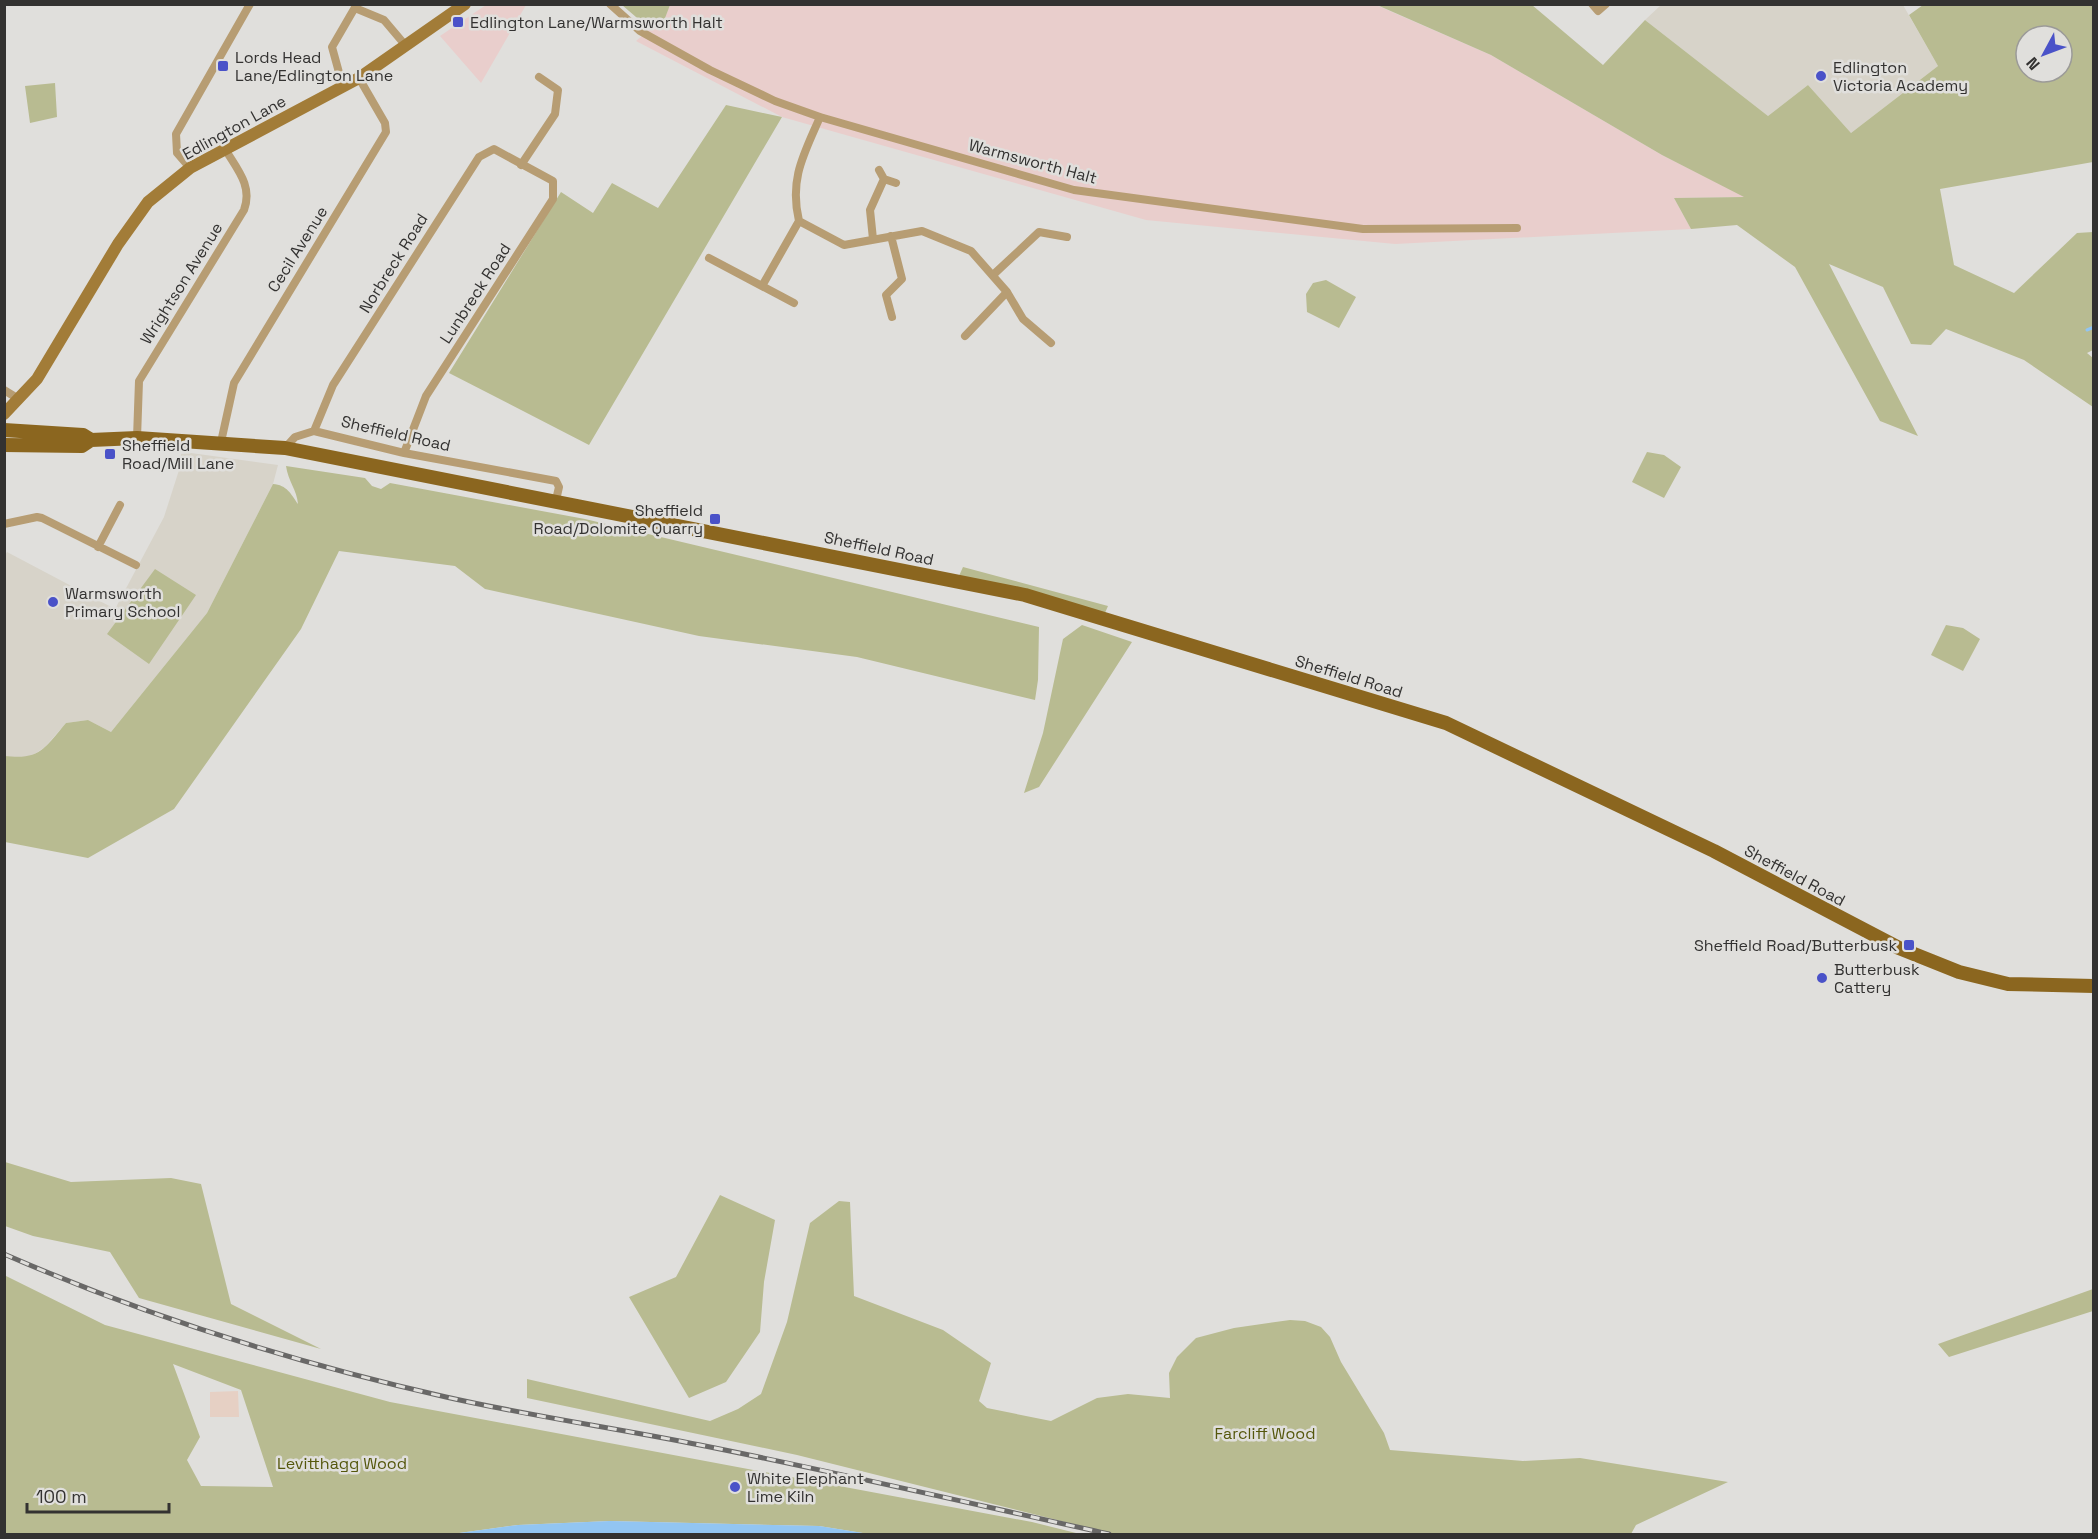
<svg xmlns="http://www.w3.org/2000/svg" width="2098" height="1539" font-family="'Space Grotesk',sans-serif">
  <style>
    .commercial { fill: #e9cecc }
    .industrial { fill: #e6d0c4 }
    .built { fill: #d7d3c9 }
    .green { fill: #b8bb91; fill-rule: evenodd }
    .water { fill: #92c5f2 }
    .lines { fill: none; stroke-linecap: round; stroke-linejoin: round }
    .stream { stroke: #92c5f2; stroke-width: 3 }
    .street { stroke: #b79d73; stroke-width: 8 }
    .secondary { stroke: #a27c38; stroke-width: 12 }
    .primary { stroke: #8b661f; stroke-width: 14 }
    .rail-casing { stroke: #696867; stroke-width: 5 }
    .rail { stroke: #e0dfdc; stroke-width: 3; stroke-dasharray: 9; stroke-linecap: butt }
    .poi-dot { fill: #4a52c8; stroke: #e0dfdc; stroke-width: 2 }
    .labels { text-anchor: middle; stroke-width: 5; stroke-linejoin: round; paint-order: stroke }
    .poi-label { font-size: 16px; fill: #333231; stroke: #e0dfdc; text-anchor: start }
    .street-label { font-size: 16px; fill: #333231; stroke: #e0dfdc }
    .park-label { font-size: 16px; fill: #55570c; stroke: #e0dfdc }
  </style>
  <rect width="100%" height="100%" fill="#e0dfdc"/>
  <path class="commercial" d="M 670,4 L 1376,5 L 1491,55 L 1662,155 L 1746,197 L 1674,198 L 1691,229 L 1395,244 L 1146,220 L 782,117 L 636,41 L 650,29 L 662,26 Z
    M 486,5 L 526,5 L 481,83 L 440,36 Z"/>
  <path class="industrial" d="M 238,1391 L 239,1417 L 210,1417 L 210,1392 Z"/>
  <path class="built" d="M 1661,5 L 1903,5 L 1938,66 L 1851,133 L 1808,85 L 1768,116 L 1645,20 Z
    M 191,453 L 278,465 L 273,484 L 207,613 L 111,732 L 88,720 L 66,723 L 45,747 L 27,759 L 5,756 L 4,557 L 7,552 L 115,609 L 164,517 L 180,467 L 181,454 Z"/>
  <path class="green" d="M 622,5 L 670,5 L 662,26 L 650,29 Z
    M 1377,5 L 1532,5 L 1603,65 L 1645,20 L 1768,116 L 1808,85 L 1851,133 L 1938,66 L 1909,15 L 1923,5 L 2093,5 L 2093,162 L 1940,189 L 1954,265 L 2014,293 L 2077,233 L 2093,232 L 2093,350 L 2087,353 L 2093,358 L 2093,407 L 2024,360 L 1946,329 L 1931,345 L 1911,344 L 1883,287 L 1829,264 L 1918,436 L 1880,421 L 1795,267 L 1737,225 L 1691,229 L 1674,198 L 1744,197 L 1662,155 L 1491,55 ZM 2026,36 L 2062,36 L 2062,72 L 2026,72 Z
    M 55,83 L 57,117 L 30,123 L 25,86 Z
    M 726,105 L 782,117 L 589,445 L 449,373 L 561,192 L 593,213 L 612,183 L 658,208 Z
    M 1326,280 L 1356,297 L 1339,328 L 1307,312 L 1306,294 L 1313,283 Z
    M 1647,452 L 1664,455 L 1681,467 L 1664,498 L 1632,482 Z
    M 286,466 L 365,478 L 372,486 L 381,489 L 390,483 L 585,519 L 1039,627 L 1038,680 L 1035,700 L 857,657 L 699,636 L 485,589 L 455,566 L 339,551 L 301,629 L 174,809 L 88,858 L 5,842 L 5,756 C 40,760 44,749 66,723 L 88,720 L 111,732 L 207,613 L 273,484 C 287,485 291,494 298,504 C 297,490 288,481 286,466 Z
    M 963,567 L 1108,606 L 1105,613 L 959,576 Z
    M 155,569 L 196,595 L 149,664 L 107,634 Z
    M 1082,625 L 1132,642 L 1039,787 L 1024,793 L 1043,733 L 1063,639 Z
    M 1946,625 L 1963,628 L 1980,639 L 1963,671 L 1931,655 Z
    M 5,1162 L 71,1182 L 171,1178 L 201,1184 L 231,1304 L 321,1349 L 139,1298 L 110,1252 L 33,1236 L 5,1226 Z
    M 720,1195 L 775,1220 L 764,1282 L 760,1332 L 726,1382 L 689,1398 L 629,1297 L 676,1277 Z
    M 839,1201 L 850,1202 L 854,1296 L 943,1330 L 991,1363 L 979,1401 L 987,1408 L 1051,1421 L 1097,1398 L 1128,1394 L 1170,1398 L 1169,1373 L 1177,1357 L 1196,1338 L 1234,1328 L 1290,1320 L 1305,1321 L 1321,1327 L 1330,1337 L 1341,1362 L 1384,1433 L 1390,1450 L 1523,1461 L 1580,1458 L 1728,1482 L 1636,1525 L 1631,1534 L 1113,1534 L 797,1455 L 527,1398 L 527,1379 L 710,1421 L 738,1409 L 761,1394 L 787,1322 L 810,1223 Z
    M 4,1275 L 105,1325 L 390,1402 L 1032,1522 L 1080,1534 L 869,1534 L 819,1526 L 610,1521 L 518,1525 L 452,1534 L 5,1534 ZM 173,1364 L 241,1390 L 273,1487 L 201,1486 L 187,1460 L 200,1437 Z
    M 2093,1289 L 2093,1311 L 1949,1357 L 1938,1344 Z"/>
  <path class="water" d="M 610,1521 L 819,1526 L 869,1534 L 452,1534 L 518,1525 Z"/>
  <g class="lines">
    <path class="stream" d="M 2087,330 L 2094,327"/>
    <path class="street" d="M 610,4 L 640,31 L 710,70 L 775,101 L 820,117 L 1074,190 L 1363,229 L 1517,228
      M 1592,4 L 1598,11 L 1606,4
      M 355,8 L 384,20 L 406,46
      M 343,87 L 332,47 L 357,4
      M 820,117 C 804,154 789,179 799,221 L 844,245 L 922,231 L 971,251 L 1007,292 L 1023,319 L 1051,343
      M 521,165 L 555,114 L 558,90 L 539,77
      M 190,168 L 177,153 L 176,134 L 250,4
      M 884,179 L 896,183
      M 891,236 L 902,279 L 886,295 L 892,317
      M 873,239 L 870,210 L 884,179 L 879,170
      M 709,258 L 794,303
      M 993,275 L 1039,232 L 1067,237
      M 762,286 L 799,221
      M 965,336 L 1007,292
      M 4,390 L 17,398
      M 314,431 L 333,385 L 479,157 L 494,149 L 553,181 L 553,199 L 426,396 L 404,453
      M 137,438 L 139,381 L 244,210 C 253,186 237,169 225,149
      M 221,442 L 234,383 L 386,132 L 385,123 L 359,78
      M 285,448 L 295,437 L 314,431 L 404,453 L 556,481 L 559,487 L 556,500
      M 4,524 L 37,517 L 42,518 L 136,565
      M 98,547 L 120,505"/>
    <path class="secondary" d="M 4,414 L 37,379 L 118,244 L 148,202 L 190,168 L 359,78 L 465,4"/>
    <path class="primary" d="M 4,430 L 83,435 L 91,440
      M 4,445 L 82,446 L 91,440 L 137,438 L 285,448 L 1025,595 L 1446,723 L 1714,851 L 1899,948 L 1959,972 L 2008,984 L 2094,986"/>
    <defs>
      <path id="rail" d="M 4,1254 C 146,1316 296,1363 446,1397 C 530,1416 615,1428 700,1445 C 836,1472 973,1504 1109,1534"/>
    </defs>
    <use href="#rail" class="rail-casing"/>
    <use href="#rail" class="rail"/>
  </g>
  <g class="poi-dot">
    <rect x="452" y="16" width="12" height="12" rx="3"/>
    <rect x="217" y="60" width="12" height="12" rx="3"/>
    <circle cx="1821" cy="76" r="6"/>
    <rect x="104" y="448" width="12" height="12" rx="3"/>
    <rect x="709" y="513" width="12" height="12" rx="3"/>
    <circle cx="53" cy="602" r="6"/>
    <rect x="1903" y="939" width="12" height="12" rx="3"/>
    <circle cx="1822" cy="978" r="6"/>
    <circle cx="735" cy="1487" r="6"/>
  </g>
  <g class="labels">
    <g class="poi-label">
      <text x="470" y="28">Edlington Lane/Warmsworth Halt</text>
      <text x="235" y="63">Lords Head<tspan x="235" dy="18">Lane/Edlington Lane</tspan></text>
      <text x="1833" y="73">Edlington<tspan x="1833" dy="18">Victoria Academy</tspan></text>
      <text x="122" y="451">Sheffield<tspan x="122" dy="18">Road/Mill Lane</tspan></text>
      <text x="703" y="516" text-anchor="end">Sheffield<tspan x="703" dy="18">Road/Dolomite Quarry</tspan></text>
      <text x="65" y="599">Warmsworth<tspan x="65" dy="18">Primary School</tspan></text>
      <text x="1897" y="951" text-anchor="end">Sheffield Road/Butterbusk</text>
      <text x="1834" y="975">Butterbusk<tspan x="1834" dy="18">Cattery</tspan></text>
      <text x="747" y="1484">White Elephant<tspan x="747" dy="18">Lime Kiln</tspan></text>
    </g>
    <g class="street-label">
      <text transform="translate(234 127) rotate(-29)" y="6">Edlington Lane</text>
      <text transform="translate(1033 161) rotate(15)" y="6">Warmsworth Halt</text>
      <text transform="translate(297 249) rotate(-58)" y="6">Cecil Avenue</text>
      <text transform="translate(393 263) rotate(-58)" y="6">Norbreck Road</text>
      <text transform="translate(181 283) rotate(-58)" y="6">Wrightson Avenue</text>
      <text transform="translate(475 293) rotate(-57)" y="6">Lunbreck Road</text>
      <text transform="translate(396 433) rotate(13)" y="6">Sheffield Road</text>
      <text transform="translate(879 548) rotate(12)" y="6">Sheffield Road</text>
      <text transform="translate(1349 676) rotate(17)" y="6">Sheffield Road</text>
      <text transform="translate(1795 875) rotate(28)" y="6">Sheffield Road</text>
    </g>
    <g class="park-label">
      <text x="1265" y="1439">Farcliff Wood</text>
      <text x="342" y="1469">Levitthagg Wood</text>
    </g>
  </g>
  <rect width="2098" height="1539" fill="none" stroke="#333231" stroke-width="12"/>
  <g transform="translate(2044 54) rotate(229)"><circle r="28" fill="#e0dfdc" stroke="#9b9a98" stroke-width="1.5"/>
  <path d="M0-4.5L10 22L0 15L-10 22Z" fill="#4a52c8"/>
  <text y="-9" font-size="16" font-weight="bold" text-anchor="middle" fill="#333231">N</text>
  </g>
  <path d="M27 1503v9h142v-9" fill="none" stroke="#333231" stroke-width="3"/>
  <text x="36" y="1503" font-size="18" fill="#333231" stroke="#e0dfdc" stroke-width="4.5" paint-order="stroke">100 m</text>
</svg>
